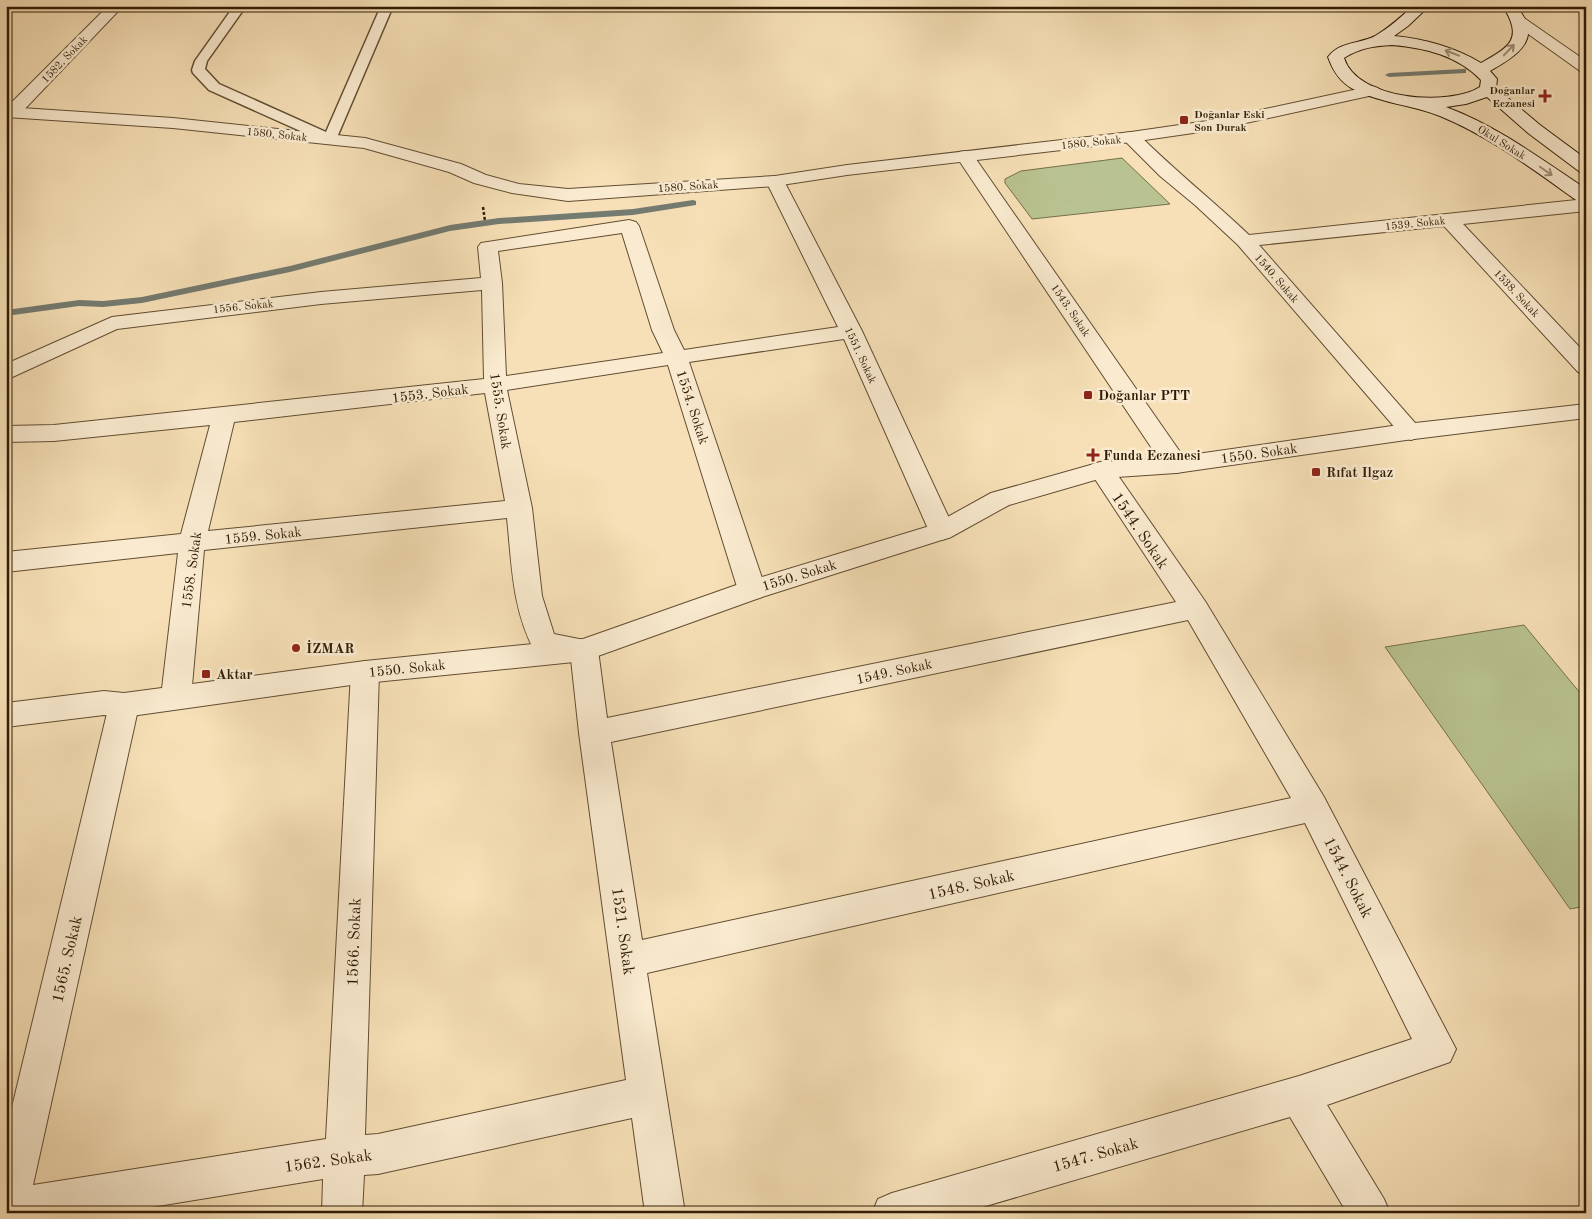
<svg xmlns="http://www.w3.org/2000/svg" width="1592" height="1219" font-family="'Old Standard TT',serif">
  <style>
    .green { fill: #b9c391; stroke: #74704b }
    .lines { fill: none; stroke-linecap: round; stroke-linejoin: round }
    .stream { fill: #747b71; fill-rule: evenodd }
    .service-casing { stroke: #624d32; stroke-width: 3 }
    .minor-casing { stroke: #624d32; stroke-width: 2 }
    .tertiary-casing { stroke: #624d32; stroke-width: 2 }
    .secondary-casing { stroke: #301c05; stroke-width: 2 }
    .path { stroke: #301c05; stroke-width: 2.5; stroke-dasharray: 3 2; stroke-linecap: butt }
    .service { fill: #faebd0; fill-rule: evenodd }
    .minor { fill: #faebd0; fill-rule: evenodd }
    .tertiary { fill: #faebd0; fill-rule: evenodd }
    .secondary { fill: #faebd0; fill-rule: evenodd }
    .oneway { stroke: #9f8e75 }
    .poi-dot { fill: #8f2418; stroke: #faebd0; stroke-width: 2 }
    .labels { text-anchor: middle; stroke-width: 5; stroke-linejoin: round; paint-order: stroke }
    .far-street-label { font-size: 11px; fill: #301c05; stroke: #faebd0 }
    .far-poi-label { font-size: 11px; font-weight: bold; fill: #301c05; stroke: #faebd0; text-anchor: end }
    .street-label { font-size: 14px; fill: #301c05; stroke: #faebd0 }
    .poi-label { font-size: 14px; font-weight: bold; fill: #301c05; stroke: #faebd0; text-anchor: start }
    .near-street-label { font-size: 16px; fill: #301c05; stroke: #faebd0 }
  </style>
  <rect width="100%" height="100%" fill="#f7e0b7"/>
  <filter id="stains"><feTurbulence type="fractalNoise" baseFrequency=".004" numOctaves="4"/><feColorMatrix values="0 0 0 0 .2 0 0 0 0 .09 0 0 0 0 .02 0 0 0 .5 -.17"/></filter>
  <radialGradient id="worn" r=".72"><stop offset=".6" stop-color="#630" stop-opacity="0"/><stop offset="1" stop-color="#630" stop-opacity=".3"/></radialGradient>
  <path class="green" d="M 1122,158 L 1170,204 L 1032,219 L 1005,183 L 1005,179 L 1021,171 Z
    M 1524,625 L 1586,700 L 1586,906 L 1570,909 L 1385,647 Z"/>
  <g class="lines">
    <path class="stream" d="M 1463,69 L 1466,69 L 1466,73 L 1389,77 L 1385,75 L 1389,73 Z
      M 693,200 L 696,201 L 696,205 L 633,215 L 499,224 L 450,231 L 290,272 L 142,303 L 103,307 L 79,306 L 6,316 L 6,310 L 79,300 L 103,301 L 142,297 L 290,266 L 450,225 L 499,218 L 633,209 Z"/>
    <defs>
      <path id="service" d="M 234,6 L 246,6 L 207,61 L 205,69 L 219,84 L 326,132 L 381,6 L 393,6 L 335,142 L 325,142 L 209,90 L 193,73 L 192,70 L 195,61 Z"/>
      <path id="minor" d="M 108,6 L 123,6 L 18,116 L 6,116 L 6,108 Z
        M 1519,17 L 1524,18 L 1586,61 L 1586,73 L 1580,71 L 1514,24 L 1512,21 L 1514,18 Z
        M 1131,132 L 1137,133 C 1173,169 1212,200 1249,235 L 1586,199 L 1586,211 L 1463,224 L 1586,354 L 1586,374 L 1578,372 L 1444,226 L 1259,245 L 1423,432 L 1419,437 L 1411,440 L 1403,437 L 1238,245 L 1195,205 L 1160,176 L 1125,141 L 1122,137 L 1125,133 Z
        M 965,151 L 971,152 L 1185,459 L 1188,465 L 1185,471 L 1176,473 L 1167,471 L 956,156 L 959,152 Z
        M 775,176 L 781,177 L 784,181 L 862,331 L 955,531 L 951,537 L 942,540 L 933,537 L 929,531 L 844,339 L 689,362 L 766,590 L 762,597 L 752,600 L 742,597 L 738,590 L 668,365 L 507,390 L 532,508 L 542,596 L 554,634 L 594,642 L 598,650 L 607,718 L 1176,602 L 1089,470 L 1092,464 L 1101,462 L 1110,464 L 1205,601 L 1324,797 L 1456,1049 L 1450,1062 L 1327,1105 L 1384,1199 L 1390,1213 L 1347,1213 L 1290,1117 L 962,1213 L 872,1213 L 878,1199 L 892,1193 L 1299,1076 L 1412,1039 L 1305,823 L 647,973 L 685,1213 L 645,1213 L 632,1118 L 378,1174 L 364,1175 L 362,1213 L 322,1213 L 323,1179 L 115,1213 L 6,1213 L 6,1132 L 109,705 L 114,696 L 124,693 L 134,696 L 139,705 L 33,1185 L 326,1139 L 351,672 L 355,664 L 365,661 L 375,664 L 379,672 L 365,1135 L 378,1134 L 626,1080 L 579,733 L 571,659 L 535,652 C 512,609 512,566 507,518 L 204,550 L 191,697 L 186,705 L 176,709 L 166,705 L 161,697 L 178,553 L 6,572 L 6,552 L 181,534 L 210,425 L 54,441 L 6,442 L 6,426 L 54,425 L 484,379 L 482,290 L 321,304 L 117,329 L 6,380 L 6,364 L 112,317 L 321,292 L 481,278 L 478,247 L 481,243 L 629,220 L 636,222 L 639,226 L 674,330 L 684,350 L 838,327 L 766,181 L 769,177 ZM 622,233 L 652,330 L 663,353 L 506,376 L 502,283 L 498,251 ZM 485,393 L 505,501 L 208,531 L 234,422 ZM 1188,620 L 1291,798 L 642,940 L 611,742 Z"/>
      <path id="tertiary" d="M 1372,86 L 1378,88 L 1380,91 L 1378,94 L 1214,130 L 1131,142 L 847,175 L 775,186 L 568,201 L 512,193 L 474,183 L 449,172 L 364,148 L 173,128 L 6,117 L 6,107 L 173,118 L 365,138 L 461,164 L 486,175 L 519,184 L 568,189 L 775,176 L 847,165 L 1131,132 L 1214,120 Z
        M 1586,404 L 1586,418 L 1406,440 L 1176,473 L 1102,478 L 1009,505 L 951,537 L 762,597 L 584,661 L 365,683 L 124,717 L 104,715 L 6,727 L 6,703 L 104,691 L 124,693 L 365,661 L 583,639 L 742,583 L 933,525 L 991,493 L 1101,462 L 1176,457 L 1406,424 Z"/>
      <path id="secondary" d="M 1413,6 L 1429,6 L 1408,26 L 1394,36 C 1426,39 1454,47 1481,63 C 1511,46 1523,39 1503,6 L 1517,6 C 1521,13 1527,20 1528,28 C 1531,49 1505,62 1490,71 L 1497,79 L 1496,88 L 1540,125 L 1586,159 L 1586,173 L 1580,172 L 1528,133 L 1487,97 L 1466,104 L 1446,107 C 1497,126 1541,159 1586,189 L 1586,203 L 1579,202 C 1535,171 1491,137 1440,116 C 1412,105 1380,103 1353,89 C 1340,82 1333,71 1328,57 C 1340,41 1360,44 1375,36 C 1389,28 1401,17 1413,6 ZM 1392,45 C 1425,48 1457,55 1481,80 L 1480,87 C 1448,107 1357,100 1344,58 C 1360,48 1373,46 1392,45 Z"/>
    </defs>
    <use href="#service" class="service-casing"/>
    <use href="#minor" class="minor-casing"/>
    <use href="#tertiary" class="tertiary-casing"/>
    <use href="#secondary" class="secondary-casing"/>
    <path class="path" d="M 483,207 L 485,221"/>
    <use href="#service" class="service"/>
    <use href="#minor" class="minor"/>
    <use href="#tertiary" class="tertiary"/>
    <use href="#secondary" class="secondary"/>
  </g>
  <defs><path id="oneway-shaft" d="M-6 0H5M1.5-3L5.5 0L1.5 3" fill="none" stroke-width="1.6" stroke-linecap="round" stroke-linejoin="round" transform="scale(1.25)"/></defs>
  <g class="oneway">
    <use href="#oneway-shaft" transform="translate(1509 50) rotate(-46)"/>
    <use href="#oneway-shaft" transform="translate(1452 53) rotate(-159)"/>
    <use href="#oneway-shaft" transform="translate(1546 171) rotate(35)"/>
  </g>
  <g class="poi-dot">
    <path d="M1542.5 88.5h5v5h5v5h-5v5h-5v-5h-5v-5h5z"/>
    <rect x="1179" y="115" width="10" height="10" rx="2.5"/>
    <rect x="1083" y="390" width="10" height="10" rx="2.5"/>
    <path d="M1090.5 447.5h5v5h5v5h-5v5h-5v-5h-5v-5h5z"/>
    <rect x="1311" y="467" width="10" height="10" rx="2.5"/>
    <circle cx="296" cy="648" r="5"/>
    <rect x="201" y="669" width="10" height="10" rx="2.5"/>
  </g>
  <g class="labels">
    <g class="far-street-label">
      <text transform="translate(64 59) rotate(-46)" y="4">1582. Sokak</text>
      <text transform="translate(277 134) rotate(6)" y="4">1580. Sokak</text>
      <text transform="translate(1091 142) rotate(-6)" y="4">1580. Sokak</text>
      <text transform="translate(1502 142) rotate(32)" y="4">Okul Sokak</text>
      <text transform="translate(688 186) rotate(-4)" y="4">1580. Sokak</text>
      <text transform="translate(1415 223) rotate(-6)" y="4">1539. Sokak</text>
      <text transform="translate(1277 278) rotate(49)" y="4">1540. Sokak</text>
      <text transform="translate(1517 293) rotate(47)" y="4">1538. Sokak</text>
      <text transform="translate(243 306) rotate(-6)" y="4">1556. Sokak</text>
      <text transform="translate(1071 310) rotate(56)" y="4">1543. Sokak</text>
      <text transform="translate(861 355) rotate(65)" y="4">1551. Sokak</text>
    </g>
    <g class="far-poi-label">
      <text x="1535" y="94">Doğanlar<tspan x="1535" dy="13">Eczanesi</tspan></text>
      <text x="1194" y="118" text-anchor="start">Doğanlar Eski<tspan x="1194" dy="13">Son Durak</tspan></text>
    </g>
    <g class="street-label">
      <text transform="translate(430 393) rotate(-7)" y="5">1553. Sokak</text>
      <text transform="translate(693 407) rotate(72)" y="5">1554. Sokak</text>
      <text transform="translate(501 411) rotate(81)" y="5">1555. Sokak</text>
      <text transform="translate(1259 453) rotate(-8)" y="5">1550. Sokak</text>
      <text transform="translate(263 535) rotate(-6)" y="5">1559. Sokak</text>
      <text transform="translate(191 570) rotate(-82)" y="5">1558. Sokak</text>
      <text transform="translate(799 575) rotate(-17)" y="5">1550. Sokak</text>
      <text transform="translate(407 668) rotate(-6)" y="5">1550. Sokak</text>
      <text transform="translate(894 671) rotate(-12)" y="5">1549. Sokak</text>
    </g>
    <g class="poi-label">
      <text x="1098" y="400">Doğanlar PTT</text>
      <text x="1103" y="460">Funda Eczanesi</text>
      <text x="1326" y="477">Rıfat Ilgaz</text>
      <text x="306" y="653">İZMAR</text>
      <text x="216" y="679">Aktar</text>
    </g>
    <g class="near-street-label">
      <text transform="translate(1141 530) rotate(56)" y="6">1544. Sokak</text>
      <text transform="translate(1349 877) rotate(63)" y="6">1544. Sokak</text>
      <text transform="translate(971 884) rotate(-13)" y="6">1548. Sokak</text>
      <text transform="translate(624 931) rotate(82)" y="6">1521. Sokak</text>
      <text transform="translate(353 942) rotate(-88)" y="6">1566. Sokak</text>
      <text transform="translate(66 959) rotate(-77)" y="6">1565. Sokak</text>
      <text transform="translate(1095 1154) rotate(-16)" y="6">1547. Sokak</text>
      <text transform="translate(328 1160) rotate(-8)" y="6">1562. Sokak</text>
    </g>
  </g>
  <rect width="1592" height="1219" fill="none" stroke="#f7e0b7" stroke-width="25"/>
  <rect x="8" y="8" width="1577" height="1204" fill="none" stroke="#301c05" stroke-width="2.5"/>
  <rect x="12" y="12" width="1567" height="1194" fill="none" stroke="#301c05"/>
  <rect width="100%" height="100%" filter="url(#stains)"/>
  <rect width="100%" height="100%" fill="url(#worn)"/>
</svg>
